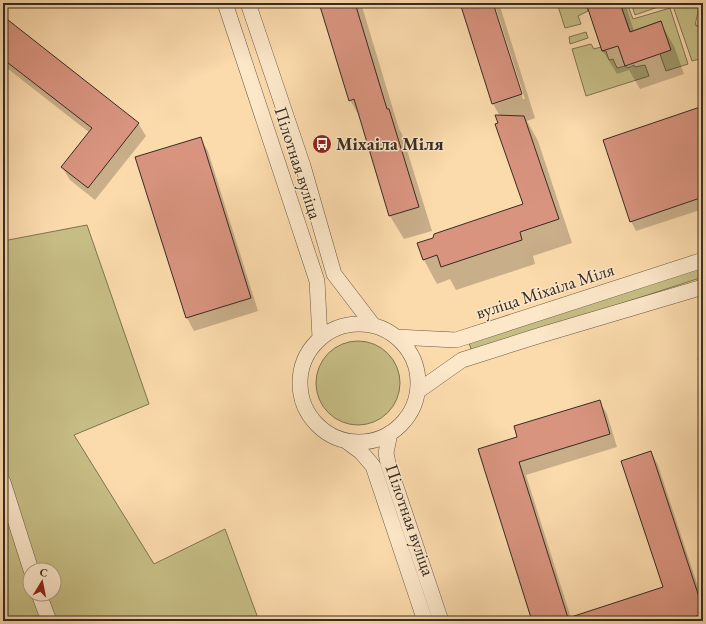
<svg xmlns="http://www.w3.org/2000/svg" width="706" height="624" font-family="'EB Garamond',serif">
  <style>
    .green { fill: #c6bd84; stroke: #7e7454; fill-rule: evenodd }
    .shadow { fill: #0003 }
    .building { fill: #d9947f; stroke: #362c23 }
    .lines { fill: none; stroke-linecap: round; stroke-linejoin: round }
    .minor-casing { stroke: #675845; stroke-width: 16 }
    .minor { stroke: #fce7c9; stroke-width: 15 }
    .labels { text-anchor: middle; stroke-width: 3; stroke-linejoin: round; paint-order: stroke }
    .poi-label { font-size: 18px; font-weight: bold; fill: #362c23; stroke: #fce7c9; text-anchor: start }
    .street-label { font-size: 18px; fill: #362c23; stroke: #fce7c9 }
  </style>
  <rect width="100%" height="100%" fill="#fbdaac"/>
  <filter id="stains"><feTurbulence type="fractalNoise" baseFrequency=".005" numOctaves="4"/><feColorMatrix values="0 0 0 0 .2 0 0 0 0 .09 0 0 0 0 .02 0 0 0 .5 -.17"/></filter>
  <radialGradient id="worn" r=".72"><stop offset=".6" stop-color="#630" stop-opacity="0"/><stop offset="1" stop-color="#630" stop-opacity=".3"/></radialGradient>
  <path class="green" d="M 557,3 L 586,3 L 588,11 L 578,16 L 581,24 L 565,28 Z
    M 620,3 L 627,3 L 633,19 L 670,8 L 688,64 L 666,71 L 660,54 L 661,21 L 630,32 Z
    M 631,3 L 657,3 L 658,7 L 635,15 Z
    M 683,3 L 688,3 L 699,8 L 695,25 L 703,28 L 703,58 L 692,61 L 673,6 Z
    M 586,32 L 588,38 L 570,44 L 569,37 Z
    M 591,44 L 594,49 L 601,47 L 602,51 L 606,51 L 609,60 L 613,59 L 617,68 L 625,66 L 628,68 L 634,65 L 635,67 L 645,65 L 649,76 L 586,96 L 572,49 Z
    M 87,225 L 149,404 L 74,435 L 154,564 L 225,529 L 259,621 L 3,621 L 3,241 ZM 30,570 L 54,570 L 54,594 L 30,594 Z
    M 703,264 L 703,277 L 472,352 L 468,340 Z
    M316 383a42 42 0 1 1 84 0a42 42 0 1 1-84 0Z"/>
  <path class="shadow" d="M 320,3 L 361,3 L 399,129 L 402,134 L 432,231 L 404,239 L 390,216 L 361,119 L 350,100 Z
    M 461,3 L 492,3 L 523,99 L 525,99 L 494,3 L 499,3 L 535,118 L 527,121 L 538,141 L 572,243 L 533,256 L 535,264 L 456,290 L 450,279 L 437,284 L 424,260 L 524,205 L 499,124 L 500,116 L 493,104 Z
    M 587,3 L 625,3 L 634,31 L 660,22 L 674,46 L 684,74 L 640,89 L 629,70 L 617,74 L 603,51 Z
    M 702,3 L 703,3 L 703,38 L 696,25 Z
    M 3,18 L 138,123 L 146,136 L 95,200 L 70,180 L 62,167 L 90,133 L 3,65 Z
    M 703,108 L 703,209 L 636,231 L 631,221 Z
    M 200,138 L 208,151 L 258,311 L 194,331 L 187,318 L 137,158 Z
    M 703,356 L 703,376 L 697,358 Z
    M 599,401 L 607,414 L 617,447 L 526,475 L 571,618 L 664,588 L 651,452 L 658,465 L 703,602 L 703,621 L 535,621 L 479,450 L 519,438 Z"/>
  <path class="building" d="M 319,3 L 355,3 L 387,109 L 389,109 L 419,207 L 389,216 L 354,99 L 349,101 Z
    M 460,3 L 493,3 L 522,94 L 492,104 Z
    M 586,3 L 620,3 L 630,32 L 661,21 L 671,50 L 625,66 L 618,46 L 602,51 Z
    M 3,16 L 139,123 L 88,188 L 61,167 L 92,128 L 3,59 Z
    M 703,106 L 703,197 L 630,222 L 603,140 Z
    M 495,115 L 524,116 L 559,219 L 520,232 L 522,240 L 441,267 L 437,255 L 423,260 L 417,243 L 433,238 L 434,234 L 523,204 L 495,124 L 498,123 Z
    M 201,137 L 251,298 L 186,318 L 135,157 Z
    M 600,400 L 610,434 L 519,462 L 568,618 L 663,587 L 621,461 L 651,451 L 703,609 L 703,614 L 681,621 L 532,621 L 478,449 L 517,437 L 514,426 Z"/>
  <g class="lines">
    <defs>
      <path id="minor" d="M 225,3 L 317,281 L 320,338
        M 248,3 L 303,166 L 334,274 L 373,325
        M300 383a59 59 0 1 1 118 0a59 59 0 1 1-118 0Z
        M 396,337 L 456,340 L 703,260
        M 418,391 L 462,360 L 541,335 L 703,287
        M 390,433 L 386,453 L 388,463 L 441,621
        M 346,441 L 361,452 L 373,466 L 425,621
        M 3,482 L 31,570
        M 39,594 L 49,621"/>
    </defs>
    <use href="#minor" class="minor-casing"/>
    <use href="#minor" class="minor"/>
  </g>
  <defs>
    <symbol id="bus-disc" viewBox="-11 -11 22 22"><circle r="9.5" fill="#8f2418" stroke="#fce7c9"/><path d="M-5-6H5V4H4V6H2V4H-2V6H-4V4H-5ZM-3.5-4V0h7V-4ZM-3.5 1.2v1.5H-2V1.2ZM2 1.2v1.5H3.5V1.2Z" fill="#fff"/></symbol>
  </defs>
  <g fill-rule="evenodd">
    <use href="#bus-disc" x="311" y="133" width="22" height="22"/>
  </g>
  <g class="labels">
    <g class="poi-label">
      <text x="336" y="150">Міхаіла Міля</text>
    </g>
    <g class="street-label">
      <text transform="translate(298 163) rotate(72)" y="6">Пілотная вуліца</text>
      <text transform="translate(545 291) rotate(-18)" y="6">вуліца Міхаіла Міля</text>
      <text transform="translate(410 520) rotate(71)" y="6">Пілотная вуліца</text>
    </g>
  </g>
  <rect width="706" height="624" fill="none" stroke="#fbdaac" stroke-width="16"/>
  <rect x="4" y="4" width="698" height="616" fill="none" stroke="#362c23" stroke-width="2"/>
  <rect x="8" y="8" width="690" height="608" fill="none" stroke="#362c23"/>
  <g transform="translate(42 582) rotate(10)"><circle r="19" fill="#fce7c9" stroke="#ad9c87"/>
  <path d="M0-3L7 15L0 10L-7 15Z" fill="#8f2418"/>
  <text y="-6" font-size="11" font-weight="bold" text-anchor="middle" fill="#362c23">С</text>
  </g>
  <rect width="100%" height="100%" filter="url(#stains)"/>
  <rect width="100%" height="100%" fill="url(#worn)"/>
</svg>
